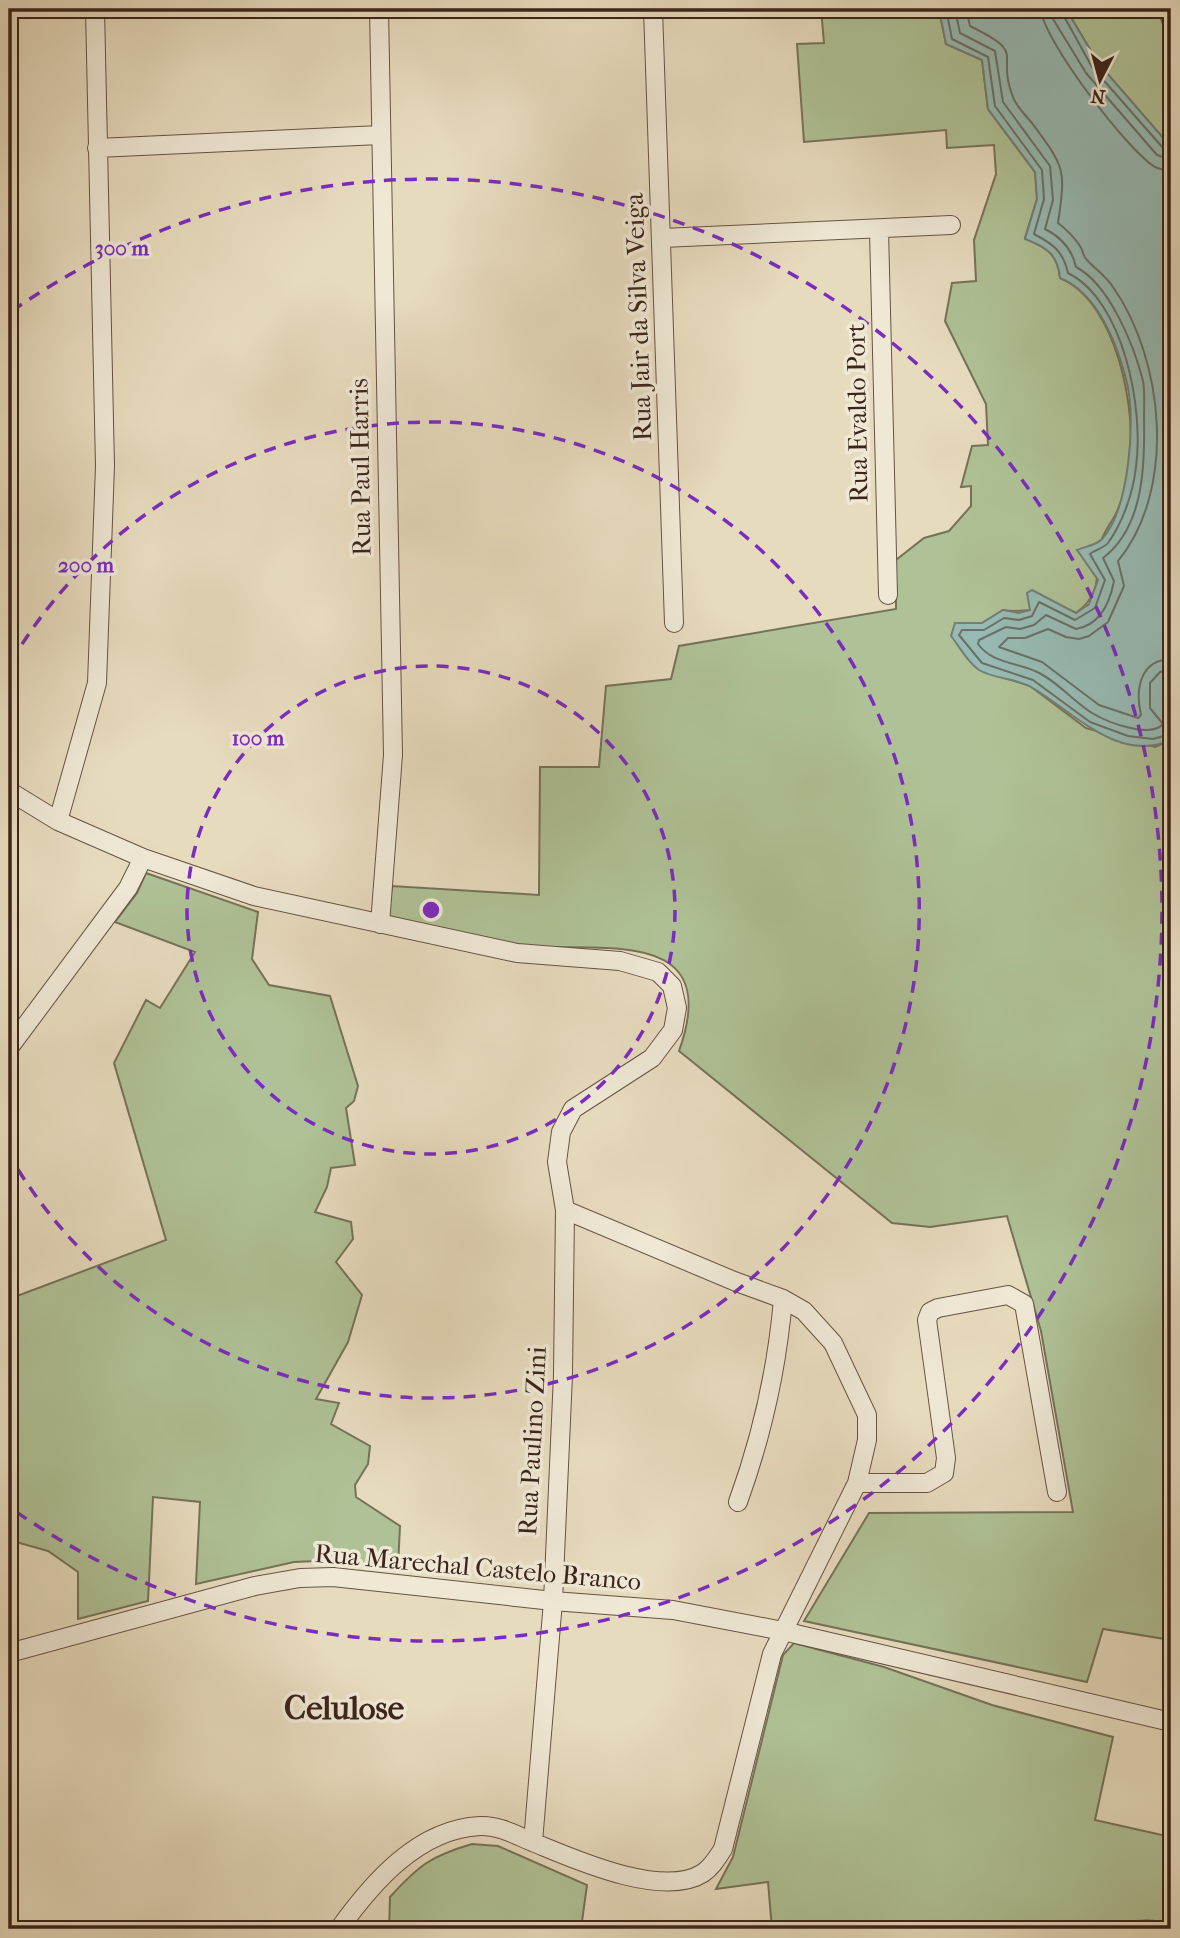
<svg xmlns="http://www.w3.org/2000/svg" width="1180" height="1938" font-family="'IM FELL French Canon',serif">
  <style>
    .green { fill: #afc196; stroke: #767258; stroke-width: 2 }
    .water { fill: #97bbb4; stroke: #737f77; stroke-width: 2 }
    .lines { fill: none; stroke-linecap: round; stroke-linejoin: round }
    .shore { stroke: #6a7068; stroke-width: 2 }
    .stream { stroke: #737f77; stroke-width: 5 }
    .minor-casing { stroke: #675244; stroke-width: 20 }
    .minor { stroke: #efe8d5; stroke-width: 18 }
    .ring { fill: none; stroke: #7b2cbf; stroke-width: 3.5; stroke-dasharray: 12 9 }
    .labels { text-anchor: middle; stroke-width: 7; stroke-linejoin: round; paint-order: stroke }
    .street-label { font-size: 26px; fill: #3c241b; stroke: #efe8d5 }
    .district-label { font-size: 33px; font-weight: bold; fill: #3c241b; stroke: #efe8d5 }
    .centre { fill: #7b2cbf; stroke: #efe8d5; stroke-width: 3.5 }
    .ring-label { font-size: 21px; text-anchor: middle; font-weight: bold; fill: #7b2cbf; stroke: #efe8d5; stroke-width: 7; stroke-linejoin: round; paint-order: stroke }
  </style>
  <rect width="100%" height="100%" fill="#e7dbbe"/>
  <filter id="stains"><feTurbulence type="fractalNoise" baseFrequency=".00286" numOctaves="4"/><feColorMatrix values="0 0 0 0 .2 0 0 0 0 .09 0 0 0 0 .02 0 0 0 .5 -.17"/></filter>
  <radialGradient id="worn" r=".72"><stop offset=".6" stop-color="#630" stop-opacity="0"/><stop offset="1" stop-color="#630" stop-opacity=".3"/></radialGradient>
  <path class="green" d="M 821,9 L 939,9 L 946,44 L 982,60 L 988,109 L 1035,172 L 1037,199 L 1025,238 C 1046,247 1058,254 1060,278 C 1117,301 1138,413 1129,468 C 1127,481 1124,497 1118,509 C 1114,520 1104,530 1101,542 C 1094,571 1105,592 1076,613 C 1053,600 1029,615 1003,610 L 982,623 L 955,623 L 978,669 L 1030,686 L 1086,728 L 1155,747 L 1171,740 L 1171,1640 L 1103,1629 L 1087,1682 L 804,1621 L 869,1513 L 1073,1512 L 1041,1331 L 1007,1216 L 930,1227 L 892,1223 L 679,1051 C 725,923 597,953 521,946 C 477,942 432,929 388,920 L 392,886 L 539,895 L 540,767 L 599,767 L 606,686 L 671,679 L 679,646 L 896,609 L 896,560 L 924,538 L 949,531 L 971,506 L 971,486 L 961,487 L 972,446 L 988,445 L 986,404 L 945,321 L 952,283 L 976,281 L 974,240 L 996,174 L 994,145 L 947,148 L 946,130 L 804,142 L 797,44 L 824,43 Z
    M 1066,9 L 1157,9 L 1166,32 L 1171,31 L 1171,147 L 1098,63 Z
    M 146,873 L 258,912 L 252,959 L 269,985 L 330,996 L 358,1086 L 354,1101 L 346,1108 L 355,1165 L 331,1168 L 327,1187 L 315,1212 L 351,1222 L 353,1239 L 336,1262 L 362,1295 L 348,1342 L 316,1399 L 339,1403 L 331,1424 L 370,1446 L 368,1464 L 355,1485 L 356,1497 L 400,1526 L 398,1567 L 318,1561 L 294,1562 L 196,1584 L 200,1502 L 153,1497 L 148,1601 L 78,1619 L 78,1572 L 48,1551 L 9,1540 L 9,1299 L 166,1240 L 114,1063 L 146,1000 L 160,1008 L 195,952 L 115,922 L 137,893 Z
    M 794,1643 L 884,1667 L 992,1705 L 1113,1737 L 1095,1820 L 1171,1837 L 1171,1929 L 772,1929 L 768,1882 L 716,1889 L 733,1857 L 783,1655 Z
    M 472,1844 L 498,1846 L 587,1885 L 581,1929 L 389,1929 L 390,1897 C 419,1865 431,1856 472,1844 Z"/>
  <path class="water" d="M 939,9 L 1066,9 L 1098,63 L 1171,147 L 1171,683 L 1165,688 L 1166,704 L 1171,710 L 1171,740 C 1118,764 1073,711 1031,687 C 1015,678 994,679 979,670 C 968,663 959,646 951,636 L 955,623 L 982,623 L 1003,610 L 1019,613 L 1030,610 L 1027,593 L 1032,590 L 1076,613 L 1089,604 L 1098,580 L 1077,550 C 1084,547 1097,545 1102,539 C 1129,510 1136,421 1127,383 C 1118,346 1098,293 1060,278 C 1058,254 1046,247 1025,239 L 1037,199 L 1035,172 L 988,109 L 982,60 L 946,44 Z"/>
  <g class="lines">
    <path class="shore" d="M 946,9 L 952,39 L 988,57 L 995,106 L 1042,170 L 1044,199 L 1034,234 C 1053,244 1063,251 1068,273 C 1124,301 1144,409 1136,467 C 1133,493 1123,522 1108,543 C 1104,548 1095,550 1090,554 L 1105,580 L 1095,608 L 1075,620 L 1039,602 L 1032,616 L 1019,620 L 1004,618 L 984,630 L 962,630 L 959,635 L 982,663 L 1033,680 L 1090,722 L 1128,736 L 1153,739 L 1171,734
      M 955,9 L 960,33 L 995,51 L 1003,102 L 1050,166 L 1053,200 L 1045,229 C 1061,237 1072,249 1076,267 C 1109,284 1134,345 1143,381 C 1145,392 1144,406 1144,418 C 1145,465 1144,527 1103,558 L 1114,581 C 1110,602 1100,625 1076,629 L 1046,615 L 1034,625 L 1020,629 L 1006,627 L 979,640 L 978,644 C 992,663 1014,662 1035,671 C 1056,680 1073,701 1092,713 C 1107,722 1150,739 1163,724 L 1150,708 L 1150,683 L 1160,672 L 1171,669
      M 966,9 L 970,26 C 1029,55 995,51 1013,97 C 1016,106 1026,116 1032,123 C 1065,168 1066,168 1058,223 C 1066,229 1074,237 1080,246 C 1083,250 1083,257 1087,260 C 1095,269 1106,276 1113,287 C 1164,360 1177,489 1118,561 L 1124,586 L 1108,622 L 1089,636 L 1079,639 L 1066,637 L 1048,629 L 1025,638 L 1008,638 L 999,647 L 1042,662 L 1099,705 L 1138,718 L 1141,715 C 1135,689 1140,660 1171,659
      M 1041,9 C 1042,39 1128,151 1155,167 C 1161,170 1165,170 1171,170
      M 1051,9 L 1053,19 L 1086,73 L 1157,155 L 1171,160
      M 1060,9 L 1092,67 L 1163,148 L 1171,151"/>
    <path class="stream" d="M 1124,1929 C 1137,1918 1157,1921 1171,1928"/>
    <defs>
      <path id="minor" d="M 379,9 L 393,755 L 380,924
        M 653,9 L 674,623
        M 97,148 L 380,135
        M 879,230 L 888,595
        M 662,238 L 951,225
        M 9,791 L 58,821 L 143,858 L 254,896 L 517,953 L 620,961 L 658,972 L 672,986 L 677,1008 L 673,1030 L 652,1058 L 573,1109 L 561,1132 L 557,1162 L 565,1210 L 563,1375 L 553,1601 L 533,1842
        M 58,821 L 97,683 L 105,466 L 95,9
        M 9,1048 L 128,888 L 143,858
        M 857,1483 L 927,1483 L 944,1473 L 946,1458 L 927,1320 L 930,1312 L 938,1308 L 1008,1295 L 1024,1304 L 1057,1492
        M 738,1502 C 762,1436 777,1369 783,1299
        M 9,1653 L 255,1586 L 300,1578 L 333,1577 L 553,1601 L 673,1610 L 783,1631 L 1171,1722
        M 339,1929 C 372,1883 418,1829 480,1826 C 500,1825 517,1836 535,1843 C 574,1859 663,1899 703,1873 C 712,1867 717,1858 723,1849 L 772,1654 L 857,1483 L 867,1440 L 867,1415 L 833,1343 L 804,1311 L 783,1299 L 734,1281 L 565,1210"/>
    </defs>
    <use href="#minor" class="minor-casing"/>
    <use href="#minor" class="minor"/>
  </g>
  <g class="ring">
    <circle cx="431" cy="910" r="244"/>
    <path d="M11 662A488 488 0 1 1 11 1158"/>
    <path d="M12 311A731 731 0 1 1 12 1509"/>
  </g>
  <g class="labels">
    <g class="street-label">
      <text transform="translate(638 317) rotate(-92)" y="9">Rua Jair da Silva Veiga</text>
      <text transform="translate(857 413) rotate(-91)" y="9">Rua Evaldo Port</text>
      <text transform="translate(360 467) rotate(-91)" y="9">Rua Paul Harris</text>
      <text transform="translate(532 1441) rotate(-87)" y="9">Rua Paulino Zini</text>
      <text transform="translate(478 1567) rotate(5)" y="9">Rua Marechal Castelo Branco</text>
    </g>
    <g class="district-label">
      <text x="344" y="1719">Celulose</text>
    </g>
  </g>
  <circle cx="431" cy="910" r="10" class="centre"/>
  <g class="ring-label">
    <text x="122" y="255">300 m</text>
    <text x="86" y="572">200 m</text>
    <text x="258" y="745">100 m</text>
  </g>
  <rect width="1180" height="1938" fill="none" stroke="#e7dbbe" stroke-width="35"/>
  <rect x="10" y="10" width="1159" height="1917" fill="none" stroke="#3c241b" stroke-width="3.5"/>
  <rect x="18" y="18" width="1145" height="1903" fill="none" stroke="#3c241b" stroke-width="2"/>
  <g transform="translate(1100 80) rotate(186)" stroke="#efe8d5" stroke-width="5" paint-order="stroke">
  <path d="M0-5L12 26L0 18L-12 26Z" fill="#3c241b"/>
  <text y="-10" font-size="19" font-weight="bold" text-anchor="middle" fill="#3c241b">N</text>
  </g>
  <rect width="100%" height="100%" filter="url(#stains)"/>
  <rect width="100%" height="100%" fill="url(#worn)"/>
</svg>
